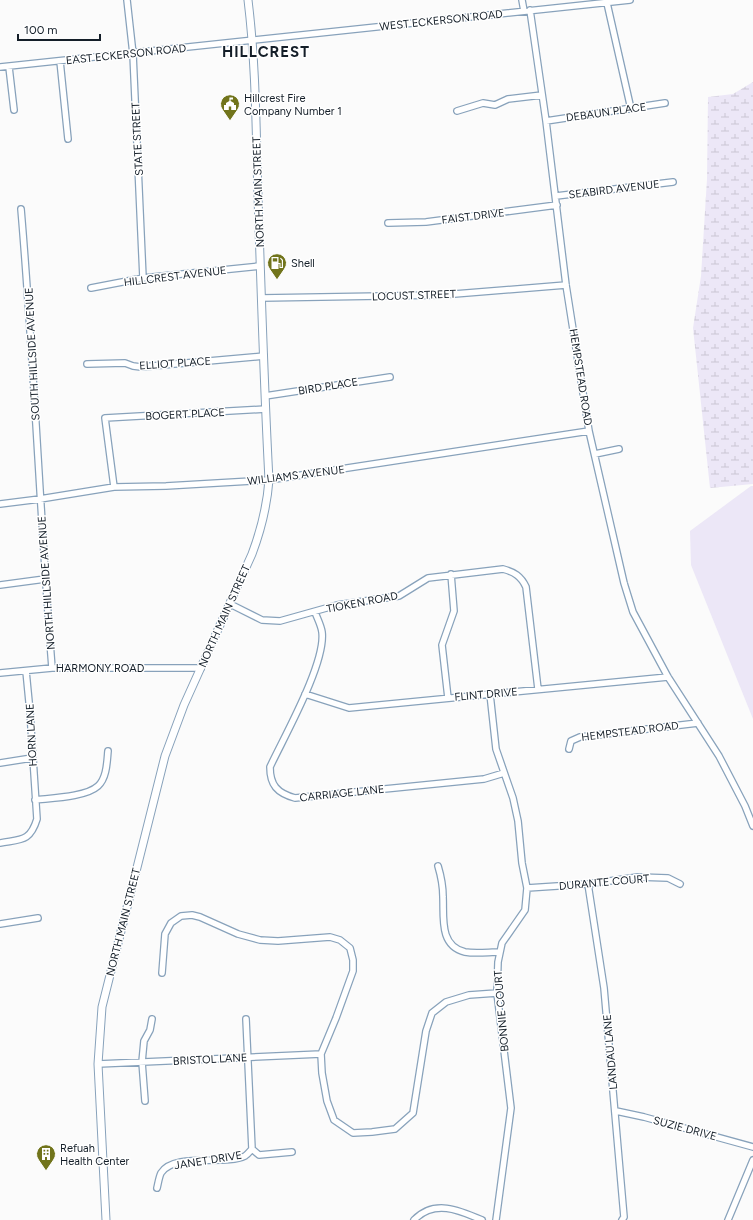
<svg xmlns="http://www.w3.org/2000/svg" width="753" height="1220" font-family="Figtree,sans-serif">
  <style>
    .grass { fill: #ece7f7 }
    .wetland { fill: url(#wetland-marsh) }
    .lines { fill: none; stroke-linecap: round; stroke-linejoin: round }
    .minor-casing { stroke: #88a2bb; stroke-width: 8 }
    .major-casing { stroke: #88a2bb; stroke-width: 9 }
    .minor { stroke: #fff; stroke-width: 5.5 }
    .major { stroke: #fff; stroke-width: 7 }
    .labels { text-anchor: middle; stroke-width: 3; stroke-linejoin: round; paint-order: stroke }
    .street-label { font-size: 11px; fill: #141e28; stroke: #fff }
    .poi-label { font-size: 11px; fill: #141e28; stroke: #fff; text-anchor: start }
    .district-label { font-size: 15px; font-weight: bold; letter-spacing: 1px; fill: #141e28; stroke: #fff }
  </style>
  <defs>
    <pattern id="wetland-marsh" width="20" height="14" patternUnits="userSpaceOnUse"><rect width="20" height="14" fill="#ece7f7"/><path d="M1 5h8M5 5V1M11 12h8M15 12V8" fill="none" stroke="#cac6d4"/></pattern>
  </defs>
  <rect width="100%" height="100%" fill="#fbfbfb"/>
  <path class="grass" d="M 751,486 L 753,486 L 753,719 L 691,565 L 690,531 Z"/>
  <path class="wetland" d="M 753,82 L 753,484 L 710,488 L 693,328 L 701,276 L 707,179 L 708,97 L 733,94 Z"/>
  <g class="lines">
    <defs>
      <path id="minor" d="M 127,0 L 133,54 L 143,278
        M 522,0 L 524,11
        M 607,3 L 631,109
        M 530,10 L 546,121 L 566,285 L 589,431 L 624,583 L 633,612 L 668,677 L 719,756 L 745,806 L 753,826
        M 60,61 L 68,139
        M 0,67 L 630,0
        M 9,67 L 14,110
        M 457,111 L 483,103 L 495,105 L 508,99 L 542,95
        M 546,121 L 665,103
        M 556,196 L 673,182
        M 21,209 C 34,362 40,515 52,668
        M 388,223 L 426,222 L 557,205
        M 91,288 L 143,278 L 260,266
        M 261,298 L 442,295 L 566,285
        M 87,364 L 125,363 L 133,366 L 141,367 L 264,356
        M 265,396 L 390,377
        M 595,454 L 619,449
        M 114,487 L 105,418 L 266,409
        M 0,504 L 40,499 L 114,487 L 166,486 L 269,480 L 589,431
        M 0,585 L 45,579
        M 230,604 L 262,620 L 280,621 L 337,605 L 399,596 L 428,578 L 503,569 C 514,572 521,576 526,587 L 538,689
        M 315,612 C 317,618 321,625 322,632 C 326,663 284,737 270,767 C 270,785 277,793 295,798 L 484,779 L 504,773
        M 0,673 L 52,668 L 201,668
        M 305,694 L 349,708 L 668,677
        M 490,694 L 496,749 L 513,798 L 518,821 L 522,863 L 527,888 L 525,910 L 502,943 L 498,962 L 497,993 L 511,1108 L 496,1220
        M 448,698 L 442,645 L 454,611 L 451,574
        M 569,749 L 571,741 L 580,737 L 698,723
        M 0,763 L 32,758
        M 35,800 C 52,798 86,797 98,786 C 107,778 107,761 108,751
        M 0,843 C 21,839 30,842 37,819 L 30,712 L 26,671
        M 438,866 C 441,876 443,886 443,897 C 444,917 439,946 465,952 C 476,954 489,952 500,952
        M 588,884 L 604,988 L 624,1217 L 622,1220
        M 527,888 L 588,884 L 638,877 L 668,878 L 680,884
        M 0,924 L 38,918
        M 162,973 L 165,934 L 171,923 L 181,916 L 192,915 L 200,917 L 238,934 L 260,940 L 278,941 L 330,937 L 340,940 L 350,948 L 353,960 L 353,971 L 336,1018 L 321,1054 L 322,1073 L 327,1101 L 334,1120 L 353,1133 L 372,1132 L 395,1129 L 413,1113 L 426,1031 L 432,1013 L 446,1002 L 469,995 L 497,993
        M 246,1019 L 252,1149
        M 98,1064 L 321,1054
        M 145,1101 L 142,1062 L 144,1041 L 150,1030 L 152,1019
        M 616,1111 L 644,1117 L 753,1147
        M 252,1149 L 259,1155 L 292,1152
        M 157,1188 C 158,1184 159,1177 161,1173 C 174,1152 225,1166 245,1156 C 248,1154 250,1151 252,1149
        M 414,1220 C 434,1199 459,1210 482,1220
        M 728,1220 L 753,1160"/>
      <path id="major" d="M 106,1220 L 98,1064 L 102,1007 L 165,756 L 184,705 L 252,554 C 261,530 267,506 269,480 C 264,386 261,291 258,196 C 256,131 256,65 248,0"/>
    </defs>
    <use href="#minor" class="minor-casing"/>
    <use href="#major" class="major-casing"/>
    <use href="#minor" class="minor"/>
    <use href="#major" class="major"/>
  </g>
  <defs>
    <symbol id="civic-pin" viewBox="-11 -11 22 30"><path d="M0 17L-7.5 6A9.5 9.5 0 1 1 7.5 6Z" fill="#71741b" stroke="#fff"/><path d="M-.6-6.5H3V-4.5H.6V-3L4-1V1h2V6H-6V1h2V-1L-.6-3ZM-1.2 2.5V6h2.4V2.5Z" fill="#fff"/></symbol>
    <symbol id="fuel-pin" viewBox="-11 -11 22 30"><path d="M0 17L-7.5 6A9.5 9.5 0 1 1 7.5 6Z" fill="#71741b" stroke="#fff"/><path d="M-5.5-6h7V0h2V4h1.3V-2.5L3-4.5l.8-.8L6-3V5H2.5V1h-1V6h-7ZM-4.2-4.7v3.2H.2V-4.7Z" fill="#fff"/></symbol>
    <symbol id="building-pin" viewBox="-11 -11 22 30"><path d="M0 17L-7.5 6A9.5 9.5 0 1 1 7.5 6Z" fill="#71741b" stroke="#fff"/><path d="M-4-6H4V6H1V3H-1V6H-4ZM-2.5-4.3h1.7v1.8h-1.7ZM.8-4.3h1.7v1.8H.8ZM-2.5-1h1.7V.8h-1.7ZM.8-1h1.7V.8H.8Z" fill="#fff"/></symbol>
  </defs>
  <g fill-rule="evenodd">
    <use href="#civic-pin" x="219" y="93" width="22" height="30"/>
    <use href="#fuel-pin" x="266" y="252" width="22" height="30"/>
    <use href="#building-pin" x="35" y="1143" width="22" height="30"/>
  </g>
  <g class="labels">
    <g class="street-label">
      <text transform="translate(441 20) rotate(-6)" y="4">WEST ECKERSON ROAD</text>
      <text transform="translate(126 54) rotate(-6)" y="4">EAST ECKERSON ROAD</text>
      <text transform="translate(606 112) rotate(-8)" y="4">DEBAUN PLACE</text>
      <text transform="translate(137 139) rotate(-93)" y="4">STATE STREET</text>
      <text transform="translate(614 189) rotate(-7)" y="4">SEABIRD AVENUE</text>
      <text transform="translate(258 192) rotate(-92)" y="4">NORTH MAIN STREET</text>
      <text transform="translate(473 216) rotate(-7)" y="4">FAIST DRIVE</text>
      <text transform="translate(175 276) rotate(-7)" y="4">HILLCREST AVENUE</text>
      <text transform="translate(414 295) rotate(-2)" y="4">LOCUST STREET</text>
      <text transform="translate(32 354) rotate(-93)" y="4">SOUTH HILLSIDE AVENUE</text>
      <text transform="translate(175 363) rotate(-4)" y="4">ELLIOT PLACE</text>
      <text transform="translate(581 377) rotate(81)" y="4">HEMPSTEAD ROAD</text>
      <text transform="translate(328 386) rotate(-9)" y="4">BIRD PLACE</text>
      <text transform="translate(185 414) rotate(-3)" y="4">BOGERT PLACE</text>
      <text transform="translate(296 475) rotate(-7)" y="4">WILLIAMS AVENUE</text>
      <text transform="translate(46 583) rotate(-94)" y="4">NORTH HILLSIDE AVENUE</text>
      <text transform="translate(362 602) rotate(-11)" y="4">TIOKEN ROAD</text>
      <text transform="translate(224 616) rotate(-66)" y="4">NORTH MAIN STREET</text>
      <text x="100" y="672">HARMONY ROAD</text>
      <text transform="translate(486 694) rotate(-5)" y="4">FLINT DRIVE</text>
      <text transform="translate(630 731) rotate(-7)" y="4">HEMPSTEAD ROAD</text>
      <text transform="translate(31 735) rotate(-93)" y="4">HORN LANE</text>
      <text transform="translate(342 793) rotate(-6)" y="4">CARRIAGE LANE</text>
      <text transform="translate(604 882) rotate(-5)" y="4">DURANTE COURT</text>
      <text transform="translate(123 922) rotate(-76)" y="4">NORTH MAIN STREET</text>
      <text transform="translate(501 1011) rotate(-95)" y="4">BONNIE COURT</text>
      <text transform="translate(610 1052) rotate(-95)" y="4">LANDAU LANE</text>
      <text transform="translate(210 1059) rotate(-3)" y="4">BRISTOL LANE</text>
      <text transform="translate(685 1128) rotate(15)" y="4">SUZIE DRIVE</text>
      <text transform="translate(208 1160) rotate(-9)" y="4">JANET DRIVE</text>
    </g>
    <g class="poi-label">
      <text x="244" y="102">Hillcrest Fire<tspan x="244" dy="13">Company Number 1</tspan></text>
      <text x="291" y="267">Shell</text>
      <text x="60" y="1152">Refuah<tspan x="60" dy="13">Health Center</tspan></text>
    </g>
    <g class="district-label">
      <text x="266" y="57">HILLCREST</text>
    </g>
  </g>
  <path d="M18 34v6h82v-6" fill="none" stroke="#141e28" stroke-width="2"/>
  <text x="24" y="34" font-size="12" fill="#141e28" stroke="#ffffff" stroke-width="3" paint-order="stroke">100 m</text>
</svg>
